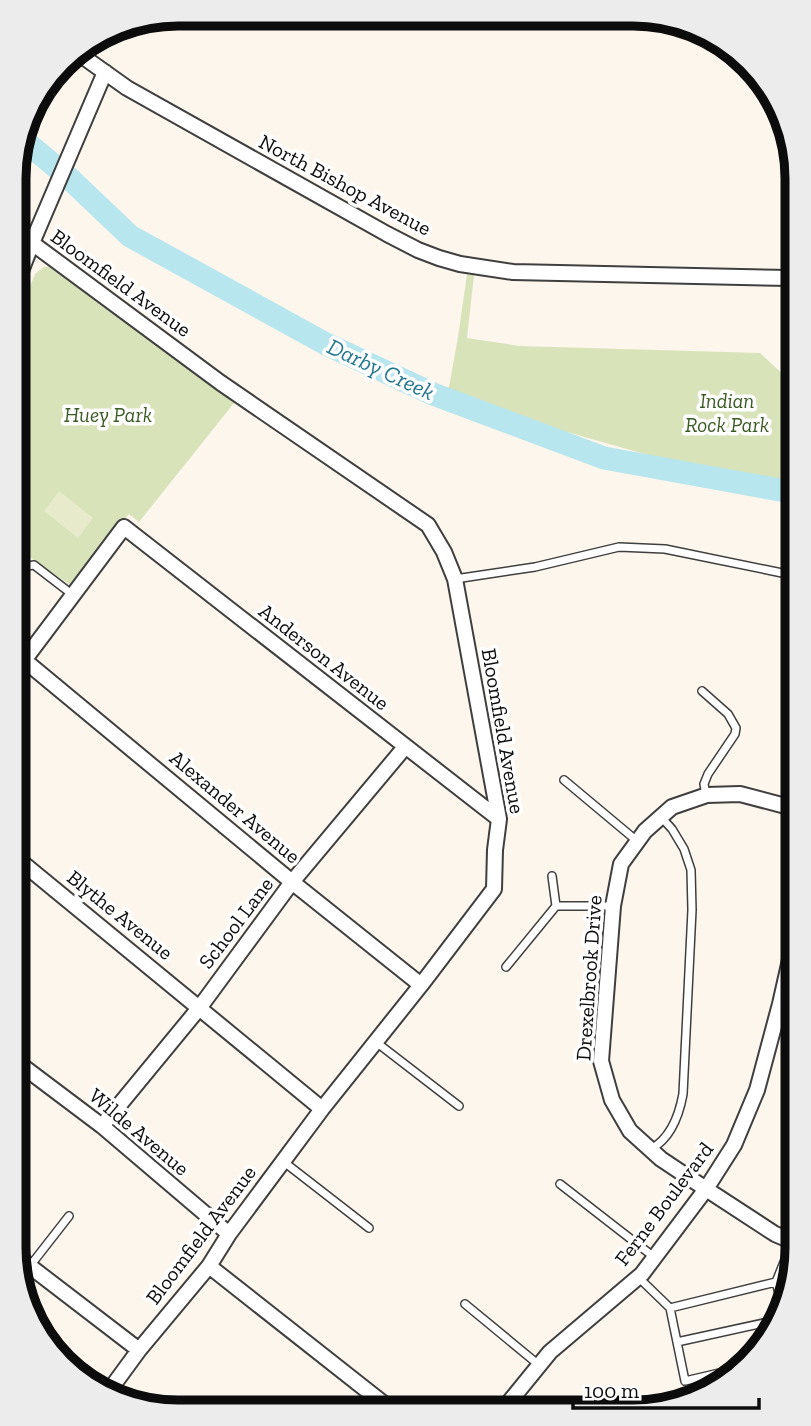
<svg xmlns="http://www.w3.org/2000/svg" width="811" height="1426" font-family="'Zilla Slab',serif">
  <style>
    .green { fill: #d8e3ba }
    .pitch { fill: #e7ebcb }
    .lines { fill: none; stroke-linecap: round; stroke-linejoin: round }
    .river { stroke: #b7e6ee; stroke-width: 23 }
    .lane-casing { stroke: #3f3f3f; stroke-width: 10 }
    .street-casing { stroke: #3f3f3f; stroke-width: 18 }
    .lane { stroke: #fff; stroke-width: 7 }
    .street { stroke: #fff; stroke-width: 14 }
    .labels { text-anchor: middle; stroke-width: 7; stroke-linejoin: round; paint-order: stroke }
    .street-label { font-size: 21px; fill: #0c0c0c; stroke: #fff }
    .park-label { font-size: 21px; font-style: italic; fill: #3b5b24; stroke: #fff }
    .water-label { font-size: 23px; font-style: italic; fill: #24778e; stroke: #fff }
    .rim { fill: none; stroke: #0c0c0c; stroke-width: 9 }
  </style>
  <rect width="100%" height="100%" fill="#fdf6ec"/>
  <path class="green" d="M 59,266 L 238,398 L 139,522 L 129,514 L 73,587 L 18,549 L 16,322 L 35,274 L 44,267 Z
    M 467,274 L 474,275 L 467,338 L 519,346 L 760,353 L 790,381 L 791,481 L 743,482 L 447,398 L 458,337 Z"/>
  <path class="pitch" d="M 59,491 L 93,518 L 78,538 L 44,511 Z"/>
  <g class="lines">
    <path class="river" d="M 21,138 L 68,177 L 130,236 L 326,344 L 433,394 L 604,458 L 791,492"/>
    <defs>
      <path id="lane" d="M 18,577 L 27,566 L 34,565 L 73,595
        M 455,579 L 535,567 L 619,547 L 665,549 L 792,575
        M 702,691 L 728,714 L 736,728 L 735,734 L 708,774 L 704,784 L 706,795
        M 564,780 L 637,841
        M 552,876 L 556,906
        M 506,967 L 556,906 L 612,906
        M 376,1042 L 459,1106
        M 651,1149 C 671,1138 679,1116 683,1094 L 692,910 L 691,870 L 684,849 L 672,829 L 661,817
        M 284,1162 L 369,1228
        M 560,1184 L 654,1257
        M 30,1266 L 69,1216
        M 638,1277 L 670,1308 L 685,1381 L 732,1370
        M 781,1301 L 776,1282 L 792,1242
        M 465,1304 L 539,1365
        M 670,1308 L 776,1282
        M 677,1342 L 773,1321"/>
      <path id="street" d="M 75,51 L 127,88 L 387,234 L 418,250 L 439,258 L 460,264 L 513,272 L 789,278
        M 32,243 L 221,383 L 428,525 L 444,552 L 455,579 L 499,819 L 495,850 L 494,889 L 421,985 L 322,1109 L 229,1234 L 209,1266 L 139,1350 L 109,1391
        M 16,284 L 32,243 L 105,72
        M 24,660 L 292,882 L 421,985
        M 19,667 L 124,527 L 499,819
        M 793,808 L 740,794 L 707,795 L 672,807 L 645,831 L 621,864 L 613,906 L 601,1061 L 612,1100 L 630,1131 L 661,1159 L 706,1189 L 775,1234 L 796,1243
        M 20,861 L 322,1109
        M 21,1065 L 102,1126 L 229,1234
        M 102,1126 L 200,1007 L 292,882 L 405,747
        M 23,1261 L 139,1350
        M 209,1266 L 388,1407
        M 506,1406 L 550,1352 L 642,1274 L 706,1189 L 734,1145 L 757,1090 L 780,1004 L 794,942"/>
    </defs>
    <use href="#lane" class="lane-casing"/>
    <use href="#street" class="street-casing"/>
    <use href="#lane" class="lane"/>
    <use href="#street" class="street"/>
  </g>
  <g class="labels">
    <g class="street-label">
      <text transform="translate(345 185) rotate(28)" y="7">North Bishop Avenue</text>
      <text transform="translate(121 283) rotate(36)" y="7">Bloomfield Avenue</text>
      <text transform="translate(324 657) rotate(38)" y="7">Anderson Avenue</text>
      <text transform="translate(503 731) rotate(80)" y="7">Bloomfield Avenue</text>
      <text transform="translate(235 807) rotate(40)" y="7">Alexander Avenue</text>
      <text transform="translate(120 915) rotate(39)" y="7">Blythe Avenue</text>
      <text transform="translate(236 923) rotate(-53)" y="7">School Lane</text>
      <text transform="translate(589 978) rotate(-86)" y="7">Drexelbrook Drive</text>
      <text transform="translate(139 1132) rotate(40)" y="7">Wilde Avenue</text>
      <text transform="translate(664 1204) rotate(-53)" y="7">Ferne Boulevard</text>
      <text transform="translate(201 1235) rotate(-53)" y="7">Bloomfield Avenue</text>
    </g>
    <g class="park-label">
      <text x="727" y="408">Indian<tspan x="727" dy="24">Rock Park</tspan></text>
      <text x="108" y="422">Huey Park</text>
    </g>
    <g class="water-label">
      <text transform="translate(381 369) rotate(25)" y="8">Darby Creek</text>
    </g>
  </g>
  <path d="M0 0H811V1426H0ZM178 26H633A152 152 0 0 1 785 178V1248A152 152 0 0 1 633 1400H178A152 152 0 0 1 26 1248V178A152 152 0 0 1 178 26Z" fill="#ececec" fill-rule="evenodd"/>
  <path class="rim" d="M178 26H633A152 152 0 0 1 785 178V1248A152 152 0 0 1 633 1400H178A152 152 0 0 1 26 1248V178A152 152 0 0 1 178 26Z"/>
  <path d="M573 1398v10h186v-10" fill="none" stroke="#0c0c0c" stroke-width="3.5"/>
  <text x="584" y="1398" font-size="21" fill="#0c0c0c" stroke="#ffffff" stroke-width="5" paint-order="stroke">100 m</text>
</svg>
